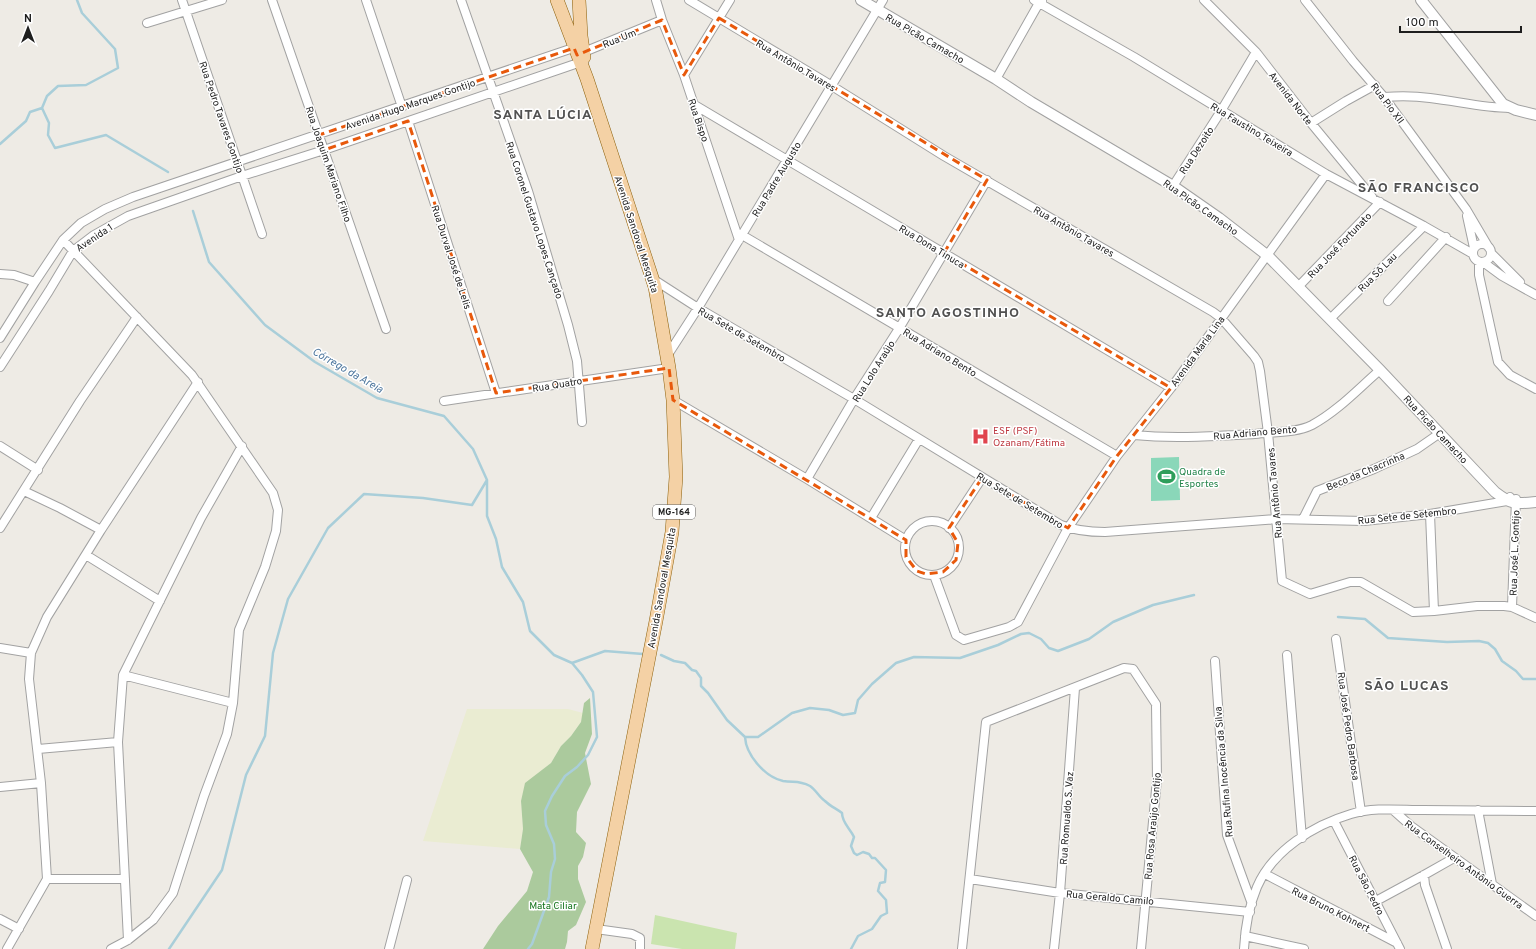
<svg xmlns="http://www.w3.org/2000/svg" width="1536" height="949" font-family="Overpass,sans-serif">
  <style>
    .farmland { fill: #eaecd2 }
    .grass { fill: #cae4af }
    .forest { fill: #abca9d }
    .pitch { fill: #8ad7b9 }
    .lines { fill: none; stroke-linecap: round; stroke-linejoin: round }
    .stream { stroke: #a9ced9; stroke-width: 2.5 }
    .minor-casing { stroke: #a2a2a2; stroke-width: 10 }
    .tertiary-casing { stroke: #a2a2a2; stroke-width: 12 }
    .primary-casing { stroke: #8d610c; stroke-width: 14 }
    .minor { stroke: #fff; stroke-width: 8 }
    .tertiary { stroke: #fff; stroke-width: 10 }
    .primary { stroke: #f4d1a5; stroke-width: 13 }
    .marked { fill: none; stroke: #e8590c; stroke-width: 3; stroke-dasharray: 8 5; stroke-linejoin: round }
    .labels { text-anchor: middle; stroke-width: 3; stroke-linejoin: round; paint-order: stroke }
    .shield { fill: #fff; stroke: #626262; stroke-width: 1 }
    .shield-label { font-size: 9px; font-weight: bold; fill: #1e1e1e }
    .street-label { font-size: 10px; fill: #1e1e1e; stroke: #fff }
    .health-label { font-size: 10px; fill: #be3a42; stroke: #fff; text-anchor: start }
    .leisure-label { font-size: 10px; fill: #27864d; stroke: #fff; text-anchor: start }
    .park-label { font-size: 10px; fill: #15741c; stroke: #fff }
    .water-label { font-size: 11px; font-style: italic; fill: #4f789f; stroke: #fff }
    .district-label { font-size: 14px; font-weight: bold; letter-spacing: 1px; fill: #515151; stroke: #fff }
  </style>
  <rect width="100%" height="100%" fill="#eeebe5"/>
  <path class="farmland" d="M 467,709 L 568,709 L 583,713 L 581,722 L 571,736 L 561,746 L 551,763 L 525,784 L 521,801 L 523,829 L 520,849 L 423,841 Z"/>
  <path class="grass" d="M 655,915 L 737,933 L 735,949 L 682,949 L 651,944 Z"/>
  <path class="forest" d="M 590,698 L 592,734 L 585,753 L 591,784 L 577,812 L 576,832 L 586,843 L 583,857 L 578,866 L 578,879 L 586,902 L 576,925 L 568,931 L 567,942 L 565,949 L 483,949 L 498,926 L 527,891 L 533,872 L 520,849 L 523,829 L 521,801 L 525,783 L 551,763 L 561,746 L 571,736 L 581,722 L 584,703 Z"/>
  <path class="pitch" d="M 1179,457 L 1180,500 L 1151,501 L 1151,458 Z"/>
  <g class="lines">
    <path class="stream" d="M 77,0 L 82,13 L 115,49 L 118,68 L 86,85 L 58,86 L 47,96 L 42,108 L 49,123 L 48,135 L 55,148 L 106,135 L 168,172
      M 0,144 L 26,121 L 30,112 L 42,108
      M 193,211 L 209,262 L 265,325 L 315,362 L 377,398 L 444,416 L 473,449 L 487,480 L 487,516 L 496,539 L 502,567 L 523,602 L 530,631 L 554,655 L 572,663 L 605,651 L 643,654
      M 1338,617 L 1365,619 L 1388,638 L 1447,642 L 1479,641 L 1488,643 L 1495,649 L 1502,661 L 1516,671 L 1523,679 L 1536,679
      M 661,655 L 674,661 L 685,663 L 692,670 L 696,671 L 701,678 L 701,686 L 708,693 L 727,720 L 745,737
      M 745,737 L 758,737 L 792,713 L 810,708 L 829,710 L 843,715 L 855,713 L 858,700 L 872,684 L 896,663 L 914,657 L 960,658 L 998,645 L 1021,634 L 1029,633 L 1041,639 L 1049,648 L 1058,651 L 1089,639 L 1113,622 L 1153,605 L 1194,595
      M 745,737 C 746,755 765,777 783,781 C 794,783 798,780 810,786 C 816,790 819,797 825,801 C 830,806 837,809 842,813 C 842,823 850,828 854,837 L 851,846 L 854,853 L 857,855 L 863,852 L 869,854 L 872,858 L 875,858 L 886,870 L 885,882 L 880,883 L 878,891 L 886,900 L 887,913 L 881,916 L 872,929 L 858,936 L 851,949
      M 169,949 L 222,870 L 246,775 L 265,736 L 273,653 L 288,599 L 328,528 L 364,494 L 423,498 L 472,505 L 487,480
      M 528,949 L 532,944 L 549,897 L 551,872 L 555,859 L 554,844 L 546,825 L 545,811 L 552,796 L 565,776 L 577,767 L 588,755 L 597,737 L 593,692 L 582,675 L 572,663"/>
    <defs>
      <path id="minor" d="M 182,0 L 262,234
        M 272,0 L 386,329
        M 366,0 L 402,107
        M 461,0 L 528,191 L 568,325 L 577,361 L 582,422
        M 656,0 L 662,20 L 684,75 L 739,240
        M 689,0 L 824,81 L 944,156 L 1213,312 L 1221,318 L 1254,356 L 1258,362 L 1260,371 L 1268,433 L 1282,581 L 1310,594 L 1350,582 L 1361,582 L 1413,612 L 1434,611 L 1477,606 L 1504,606 L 1512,607 L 1536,618
        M 1034,0 L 1134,57 L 1326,174 L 1424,226 L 1473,254
        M 1204,0 L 1256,52 L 1311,123 L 1372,197
        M 1305,0 L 1353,61 L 1384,97 L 1466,209 L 1489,248
        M 147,23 L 222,0
        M 579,54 L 662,20
        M 684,75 L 730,0
        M 996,79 L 1039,3 L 1042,1
        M 1384,97 C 1400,96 1415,96 1430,98 C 1457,101 1483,108 1510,108
        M 693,104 L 1171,388
        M 408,121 L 496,393
        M 1311,123 L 1346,101 L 1375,85
        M 1173,186 L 1221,111 L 1256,52
        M 1467,216 L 1474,248
        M 742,235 L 1117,456
        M 63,240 L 192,375 L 273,493 L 278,510 L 276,531 L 265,567 L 239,630 L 233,703 L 227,734 L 204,796 L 173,893 L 153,920 L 128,940 L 111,949
        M1473 253a9 9 0 1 1 18 0a9 9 0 1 1-18 0Z
        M 1491,253 L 1520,282
        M 1479,262 L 1479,275 L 1498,362 L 1510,375 L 1536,389
        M 1483,262 L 1502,276 L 1536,295
        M 0,274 L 14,275 L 35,282
        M 653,279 L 698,308 L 854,399 L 1061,525 C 1076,531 1089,532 1105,532 L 1277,519 L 1364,521 L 1430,514 L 1507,501 L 1510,497
        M 1298,287 L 1380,202
        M 1388,301 L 1446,237
        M 1330,319 L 1424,226
        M 0,338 L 35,282 L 63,240 L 81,223 L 105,209 L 133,197 L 579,46
        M 667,356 L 698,308 L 883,0
        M 0,367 L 49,291 L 73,251 L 94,235 L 128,216 L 242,176 L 324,150 L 584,61
        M 673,400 L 807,479 L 906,540
        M 444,401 L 669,368
        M 1134,435 C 1174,439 1215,436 1255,434 C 1273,432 1296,433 1312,425 C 1338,411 1359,388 1380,370
        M 0,446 L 38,470
        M 807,479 L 854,399 L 900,327 L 987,180
        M 24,491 L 60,508 L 101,530
        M 1430,514 L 1434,611
        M 871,518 L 919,439
        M 1303,519 L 1317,491 L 1374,469 L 1417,449 L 1440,433
        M905 548a27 27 0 1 1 54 0a27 27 0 1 1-54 0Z
        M 0,528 L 80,401 L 137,317
        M 949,528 L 982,478
        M 86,555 L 160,601
        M 934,575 L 956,635 L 964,640 L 1009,627 L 1018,622 L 1068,528 L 1117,456 L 1171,388 L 1326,174
        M 1512,607 L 1516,499
        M 1336,639 L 1361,812
        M 0,648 L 31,653
        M 1287,655 L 1302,838
        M 1215,661 L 1227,835 L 1252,904
        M 123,675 L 233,703
        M 38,749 L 118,742
        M 0,787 L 41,783
        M 1393,810 L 1411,826 L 1536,916
        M 1478,810 L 1492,884
        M 1334,821 L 1400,949
        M 1265,874 L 1397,943
        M 1424,875 L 1425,885 L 1447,949
        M 47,879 L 125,879
        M 970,879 L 1060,893 L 1250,912
        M 1376,901 L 1424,875 L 1454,858
        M 0,919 L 19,929
        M 596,929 L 632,934 L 640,938 L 640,949
        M 1245,936 L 1304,949
        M 128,940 L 118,742 L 123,675 L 201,518 L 242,446
        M 7,949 L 47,879 L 41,783 L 29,679 L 31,653 L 47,617 L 101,530 L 198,382
        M 389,949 L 407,880
        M 962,949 L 986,722 L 1124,668 L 1133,669 L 1156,704 L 1157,779 L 1141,949
        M 1054,949 L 1060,893 L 1075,688
        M 1244,949 C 1245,929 1249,906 1257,887 C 1273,850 1314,825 1351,814 C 1374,807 1400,810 1423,810 C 1461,810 1498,811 1536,811"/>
      <path id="tertiary" d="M 861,0 L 996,79 L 1031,102 L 1173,186 L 1219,218 L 1268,256 L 1380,370 L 1495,492 C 1512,505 1515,504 1536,502
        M 1421,0 L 1503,104 L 1516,110 L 1536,115"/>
      <path id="primary" d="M 557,0 L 587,79 L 655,287 L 669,368 L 673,400 L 676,477 L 672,532 L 656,621 L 592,949
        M 579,0 L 581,36 L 584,57"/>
    </defs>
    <use href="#minor" class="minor-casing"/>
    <use href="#tertiary" class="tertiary-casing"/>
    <use href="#primary" class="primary-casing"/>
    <use href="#minor" class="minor"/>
    <use href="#tertiary" class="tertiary"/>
    <use href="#primary" class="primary"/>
  </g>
  <path class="marked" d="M 719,18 L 987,180 L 944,253 L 1171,388 L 1117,456 L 1068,528 L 982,478 L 949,528 L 958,543 L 956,560 L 943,572 L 926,574 L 917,571 L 906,557 L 906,540 L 673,400 L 669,368 L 496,393 L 408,121 L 324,150 L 319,135 L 574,48 L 577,55 L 662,20 L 684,75 Z"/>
  <defs>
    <symbol id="hospital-bare" viewBox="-9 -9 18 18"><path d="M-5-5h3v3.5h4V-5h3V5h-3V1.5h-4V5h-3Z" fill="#e0444e" stroke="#fff" stroke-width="2.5" paint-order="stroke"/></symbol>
    <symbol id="stadium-bare" viewBox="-9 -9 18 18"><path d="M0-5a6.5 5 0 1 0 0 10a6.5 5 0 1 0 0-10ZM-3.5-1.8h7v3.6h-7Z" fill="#2e9e5b" stroke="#fff" stroke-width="2.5" paint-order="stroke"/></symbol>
  </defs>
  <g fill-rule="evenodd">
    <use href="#hospital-bare" x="968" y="424" width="25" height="25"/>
    <use href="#stadium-bare" x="1154" y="464" width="25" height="25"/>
  </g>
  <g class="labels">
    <rect class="shield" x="653" y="505" width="42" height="14" rx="3"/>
    <g class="shield-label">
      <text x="674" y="515">MG-164</text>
    </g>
    <g class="street-label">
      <text transform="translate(619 38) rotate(-22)" y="4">Rua Um</text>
      <text transform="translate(925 38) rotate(30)" y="4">Rua Picão Camacho</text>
      <text transform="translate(796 65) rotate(31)" y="4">Rua Antônio Tavares</text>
      <text transform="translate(1291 98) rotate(52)" y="4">Avenida Norte</text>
      <text transform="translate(1388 103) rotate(53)" y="4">Rua Pio XII</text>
      <text transform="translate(410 104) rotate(-19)" y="4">Avenida Hugo Marques Gontijo</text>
      <text transform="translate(222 117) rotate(71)" y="4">Rua Pedro Tavares Gontijo</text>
      <text transform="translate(699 120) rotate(71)" y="4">Rua Bispo</text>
      <text transform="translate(1252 129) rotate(31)" y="4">Rua Faustino Teixeira</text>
      <text transform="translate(1196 150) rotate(-57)" y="4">Rua Dezoito</text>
      <text transform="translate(329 164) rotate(71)" y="4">Rua Joaquim Mariano Filho</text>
      <text transform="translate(776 179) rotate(-59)" y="4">Rua Padre Augusto</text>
      <text transform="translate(1201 207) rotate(35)" y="4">Rua Picão Camacho</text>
      <text transform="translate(535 220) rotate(72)" y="4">Rua Coronel Gustavo Lopes Cançado</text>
      <text transform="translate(1074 231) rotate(30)" y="4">Rua Antônio Tavares</text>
      <text transform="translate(637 234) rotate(72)" y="4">Avenida Sandoval Mesquita</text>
      <text transform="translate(94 237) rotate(-34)" y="4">Avenida 1</text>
      <text transform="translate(1339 245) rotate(-46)" y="4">Rua José Fortunato</text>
      <text transform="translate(932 246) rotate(31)" y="4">Rua Dona Tinuca</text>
      <text transform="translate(452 257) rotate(72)" y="4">Rua Durval José de Lelis</text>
      <text transform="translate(1377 272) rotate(-45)" y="4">Rua Sô Lau</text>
      <text transform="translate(742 334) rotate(30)" y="4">Rua Sete de Setembro</text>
      <text transform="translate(1197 351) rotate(-54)" y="4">Avenida Maria Lina</text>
      <text transform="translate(940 352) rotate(31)" y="4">Rua Adriano Bento</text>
      <text transform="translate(873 371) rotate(-58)" y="4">Rua Lolo Araújo</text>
      <text transform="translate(557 384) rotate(-9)" y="4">Rua Quatro</text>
      <text transform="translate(1436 429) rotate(47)" y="4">Rua Picão Camacho</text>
      <text transform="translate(1255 432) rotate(-5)" y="4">Rua Adriano Bento</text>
      <text transform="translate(1365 471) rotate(-23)" y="4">Beco da Chacrinha</text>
      <text transform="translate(1274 493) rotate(-95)" y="4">Rua Antônio Tavares</text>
      <text transform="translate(1020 500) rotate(31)" y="4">Rua Sete de Setembro</text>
      <text transform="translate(1407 515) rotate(-6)" y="4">Rua Sete de Setembro</text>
      <text transform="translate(1514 553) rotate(-88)" y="4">Rua José L. Gontijo</text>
      <text transform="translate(661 588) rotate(-80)" y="4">Avenida Sandoval Mesquita</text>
      <text transform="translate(1349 726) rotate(82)" y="4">Rua José Pedro Barbosa</text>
      <text transform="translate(1223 772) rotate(-95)" y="4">Rua Rufina Inocência da Silva</text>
      <text transform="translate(1066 818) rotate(-86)" y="4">Rua Romualdo S. Vaz</text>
      <text transform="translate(1152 826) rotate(-85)" y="4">Rua Rosa Araújo Gontijo</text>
      <text transform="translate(1464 864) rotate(36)" y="4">Rua Conselheiro Antônio Guerra</text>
      <text transform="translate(1367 885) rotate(63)" y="4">Rua São Pedro</text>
      <text transform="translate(1110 897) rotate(5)" y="4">Rua Geraldo Camilo</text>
      <text transform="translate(1331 909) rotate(27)" y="4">Rua Bruno Kohnert</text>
    </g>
    <g class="health-label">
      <text x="993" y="434">ESF (PSF)<tspan x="993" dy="12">Ozanam/Fátima</tspan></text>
    </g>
    <g class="leisure-label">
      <text x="1179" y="475">Quadra de<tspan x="1179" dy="12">Esportes</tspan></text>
    </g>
    <g class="park-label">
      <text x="553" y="909">Mata Ciliar</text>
    </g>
    <g class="water-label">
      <text transform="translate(348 370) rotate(30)" y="4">Córrego da Areia</text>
    </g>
    <g class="district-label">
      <text x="543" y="119">SANTA LÚCIA</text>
      <text x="1419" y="192">SÃO FRANCISCO</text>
      <text x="948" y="317">SANTO AGOSTINHO</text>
      <text x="1407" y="690">SÃO LUCAS</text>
    </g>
  </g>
  <g transform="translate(28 28)" stroke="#ffffff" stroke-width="3" paint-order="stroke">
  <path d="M0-3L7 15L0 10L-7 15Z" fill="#1e1e1e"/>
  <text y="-6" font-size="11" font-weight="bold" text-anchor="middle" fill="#1e1e1e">N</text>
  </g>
  <path d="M1400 26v6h121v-6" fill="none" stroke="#1e1e1e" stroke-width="2"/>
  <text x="1406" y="26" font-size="12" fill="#1e1e1e" stroke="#ffffff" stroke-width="3" paint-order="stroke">100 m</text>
</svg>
